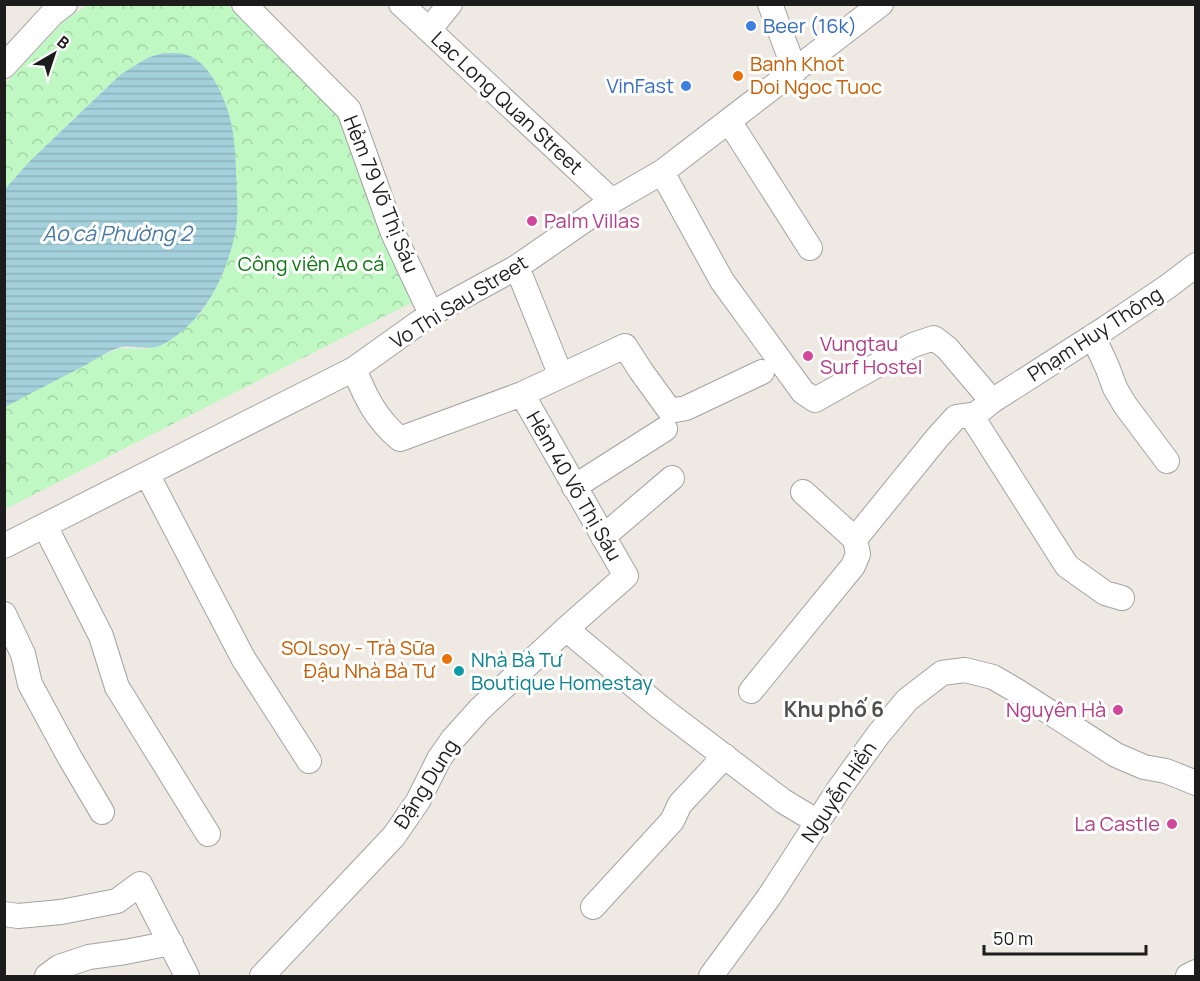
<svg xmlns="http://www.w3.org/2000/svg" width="1200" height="981" font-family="Manrope,sans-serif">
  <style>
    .park { fill: url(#park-crowns) }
    .water { fill: url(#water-rules) }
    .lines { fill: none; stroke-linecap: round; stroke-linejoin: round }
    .minor-casing { stroke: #a3a3a3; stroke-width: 26 }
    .minor { stroke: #fff; stroke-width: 24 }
    .shop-dot { fill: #3f7fe0; stroke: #fff; stroke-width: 2 }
    .food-dot { fill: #e8710a; stroke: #fff; stroke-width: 2 }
    .hotel-dot { fill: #d1479c; stroke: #fff; stroke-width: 2 }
    .culture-dot { fill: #0f9aa8; stroke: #fff; stroke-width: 2 }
    .labels { text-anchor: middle; stroke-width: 6; stroke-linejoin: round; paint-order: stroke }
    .shop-label { font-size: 20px; fill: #366cbe; stroke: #fff; text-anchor: start }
    .food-label { font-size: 20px; fill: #c56008; stroke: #fff; text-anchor: start }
    .street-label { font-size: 20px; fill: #1c1c1c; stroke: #fff }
    .hotel-label { font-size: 20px; fill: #b23c85; stroke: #fff; text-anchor: start }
    .park-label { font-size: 20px; fill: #0e7713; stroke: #fff }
    .culture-label { font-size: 20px; fill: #0d838f; stroke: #fff; text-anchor: start }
    .water-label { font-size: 21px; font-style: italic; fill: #4978a1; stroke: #fff }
    .neighbourhood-label { font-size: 21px; font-weight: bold; fill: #4f4f4f; stroke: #fff }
  </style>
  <defs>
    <pattern id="park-crowns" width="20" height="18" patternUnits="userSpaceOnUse" patternTransform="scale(1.5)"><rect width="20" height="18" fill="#bff8c2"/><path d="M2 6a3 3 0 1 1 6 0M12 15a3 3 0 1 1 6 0" fill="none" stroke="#a4d4a6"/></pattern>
    <pattern id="water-rules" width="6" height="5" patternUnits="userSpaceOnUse" patternTransform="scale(1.5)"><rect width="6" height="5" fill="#a3d0db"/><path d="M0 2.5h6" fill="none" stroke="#8cb2bb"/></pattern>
  </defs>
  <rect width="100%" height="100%" fill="#eee9e2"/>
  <path class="park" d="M 87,5 L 228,5 L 342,116 L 415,301 L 5,509 L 5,396 L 120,348 L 147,349 L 199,315 L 210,299 L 223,274 L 177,53 L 163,53 L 147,58 L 120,75 L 31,160 L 5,189 L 5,84 L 62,23 Z"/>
  <path class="water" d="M 163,53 C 172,53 181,52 190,56 C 210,66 221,90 228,111 C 234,130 235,150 236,169 C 236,189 239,209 236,229 C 228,272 206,319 167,342 C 149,354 133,343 118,348 C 106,352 93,361 82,367 C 56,380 30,394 5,407 L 5,189 L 31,160 L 120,75 L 147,58 Z"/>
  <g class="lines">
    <defs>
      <path id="minor" d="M 244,4 L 349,110 L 393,233 L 431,314
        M 401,4 L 612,201
        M 770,4 L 795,71
        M 429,30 L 450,4
        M 4,66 L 52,14 L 65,4
        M 729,121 L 810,248
        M 662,172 L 722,281 L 803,392 L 815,400 L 913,345 L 934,338 L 947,348 L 992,401
        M 517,267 L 561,376
        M 1093,336 L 1108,369 L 1115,388 L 1125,405 L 1167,461
        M 354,369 C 366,398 376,419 400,439 L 522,394 L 625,346 L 641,371 L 670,411 L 686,408 L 762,372
        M 147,474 L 243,658 L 309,761
        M 574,487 L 665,429
        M 45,526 L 101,636 L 117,687 L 208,834
        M 603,537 L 672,478
        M 855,539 L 937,438 L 956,417 L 976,414
        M 4,546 L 354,369 L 431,314 L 517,267 L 612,201 L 662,172 L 881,4
        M 1122,598 L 1105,593 L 1067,566 L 976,423 L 976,414 L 992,401 L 1106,328 L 1167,287 L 1196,265
        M 4,614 L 23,654 L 30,684 L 70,758 L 102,812
        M 566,629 L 661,708 L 783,801 L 818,822
        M 751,691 L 853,566 L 858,554 L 855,539 L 803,492
        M 593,907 L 672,821 L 680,804 L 725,756
        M 4,914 L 18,916 L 61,912 L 117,901 L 140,884 L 187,976
        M 47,976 L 59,967 L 89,957 L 125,952 L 171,943
        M 262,976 L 394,836 L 418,801 L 439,759 L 453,739 L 480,709 L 566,629 L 626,576 L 522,394
        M 711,976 L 769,897 L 839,789 L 878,735 L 907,700 L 942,673 L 965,670 L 993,677 L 1017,691 L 1116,755 L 1144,767 L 1166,771 L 1196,783
        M 1188,976 L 1196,972"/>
    </defs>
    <use href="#minor" class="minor-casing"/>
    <use href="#minor" class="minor"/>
  </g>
  <g class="shop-dot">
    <circle cx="751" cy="26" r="6"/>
    <circle cx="686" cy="86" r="6"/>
  </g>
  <g class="food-dot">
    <circle cx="738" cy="76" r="6"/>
    <circle cx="447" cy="659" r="6"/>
  </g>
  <g class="hotel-dot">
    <circle cx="532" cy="221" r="6"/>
    <circle cx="808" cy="356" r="6"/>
    <circle cx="1118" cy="710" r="6"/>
    <circle cx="1172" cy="824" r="6"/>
  </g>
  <circle class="culture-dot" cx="459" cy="671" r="6"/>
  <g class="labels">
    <g class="shop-label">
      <text x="763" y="33">Beer (16k)</text>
      <text x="674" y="93" text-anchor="end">VinFast</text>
    </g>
    <g class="food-label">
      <text x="750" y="71">Banh Khot<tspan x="750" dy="23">Doi Ngoc Tuoc</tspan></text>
      <text x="435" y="655" text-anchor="end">SOLsoy - Trà Sữa<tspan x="435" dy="23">Đậu Nhà Bà Tư</tspan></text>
    </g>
    <g class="street-label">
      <text transform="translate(507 103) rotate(43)" y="7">Lac Long Quan Street</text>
      <text transform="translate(381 194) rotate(68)" y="7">Hẻm 79 Võ Thị Sáu</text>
      <text transform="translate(459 302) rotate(-32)" y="7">Vo Thi Sau Street</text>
      <text transform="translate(1095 334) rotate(-33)" y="7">Phạm Huy Thông</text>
      <text transform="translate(574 486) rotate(60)" y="7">Hẻm 40 Võ Thị Sáu</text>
      <text transform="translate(426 784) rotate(-58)" y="7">Đặng Dung</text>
      <text transform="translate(839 792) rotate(-56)" y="7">Nguyễn Hiền</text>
    </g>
    <g class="hotel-label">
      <text x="544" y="228">Palm Villas</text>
      <text x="820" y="351">Vungtau<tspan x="820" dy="23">Surf Hostel</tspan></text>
      <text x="1106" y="717" text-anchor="end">Nguyên Hà</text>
      <text x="1160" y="831" text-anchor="end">La Castle</text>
    </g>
    <g class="park-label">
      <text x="311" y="271">Công viên Ao cá</text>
    </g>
    <g class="culture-label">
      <text x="471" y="667">Nhà Bà Tư<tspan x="471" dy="23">Boutique Homestay</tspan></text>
    </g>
    <g class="water-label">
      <text x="117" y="241">Ao cá Phường 2</text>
    </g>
    <g class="neighbourhood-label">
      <text x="834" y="717">Khu phố 6</text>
    </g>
  </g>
  <rect width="1200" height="981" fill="none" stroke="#1c1c1c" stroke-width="12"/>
  <g transform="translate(54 54) rotate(39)" stroke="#ffffff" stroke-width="4.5" paint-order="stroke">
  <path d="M0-4.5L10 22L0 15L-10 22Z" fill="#1c1c1c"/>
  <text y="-9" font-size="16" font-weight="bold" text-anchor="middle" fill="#1c1c1c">B</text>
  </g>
  <path d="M984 945v9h162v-9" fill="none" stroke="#1c1c1c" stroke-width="3"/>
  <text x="993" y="945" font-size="18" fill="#1c1c1c" stroke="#ffffff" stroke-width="4.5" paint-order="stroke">50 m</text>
</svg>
